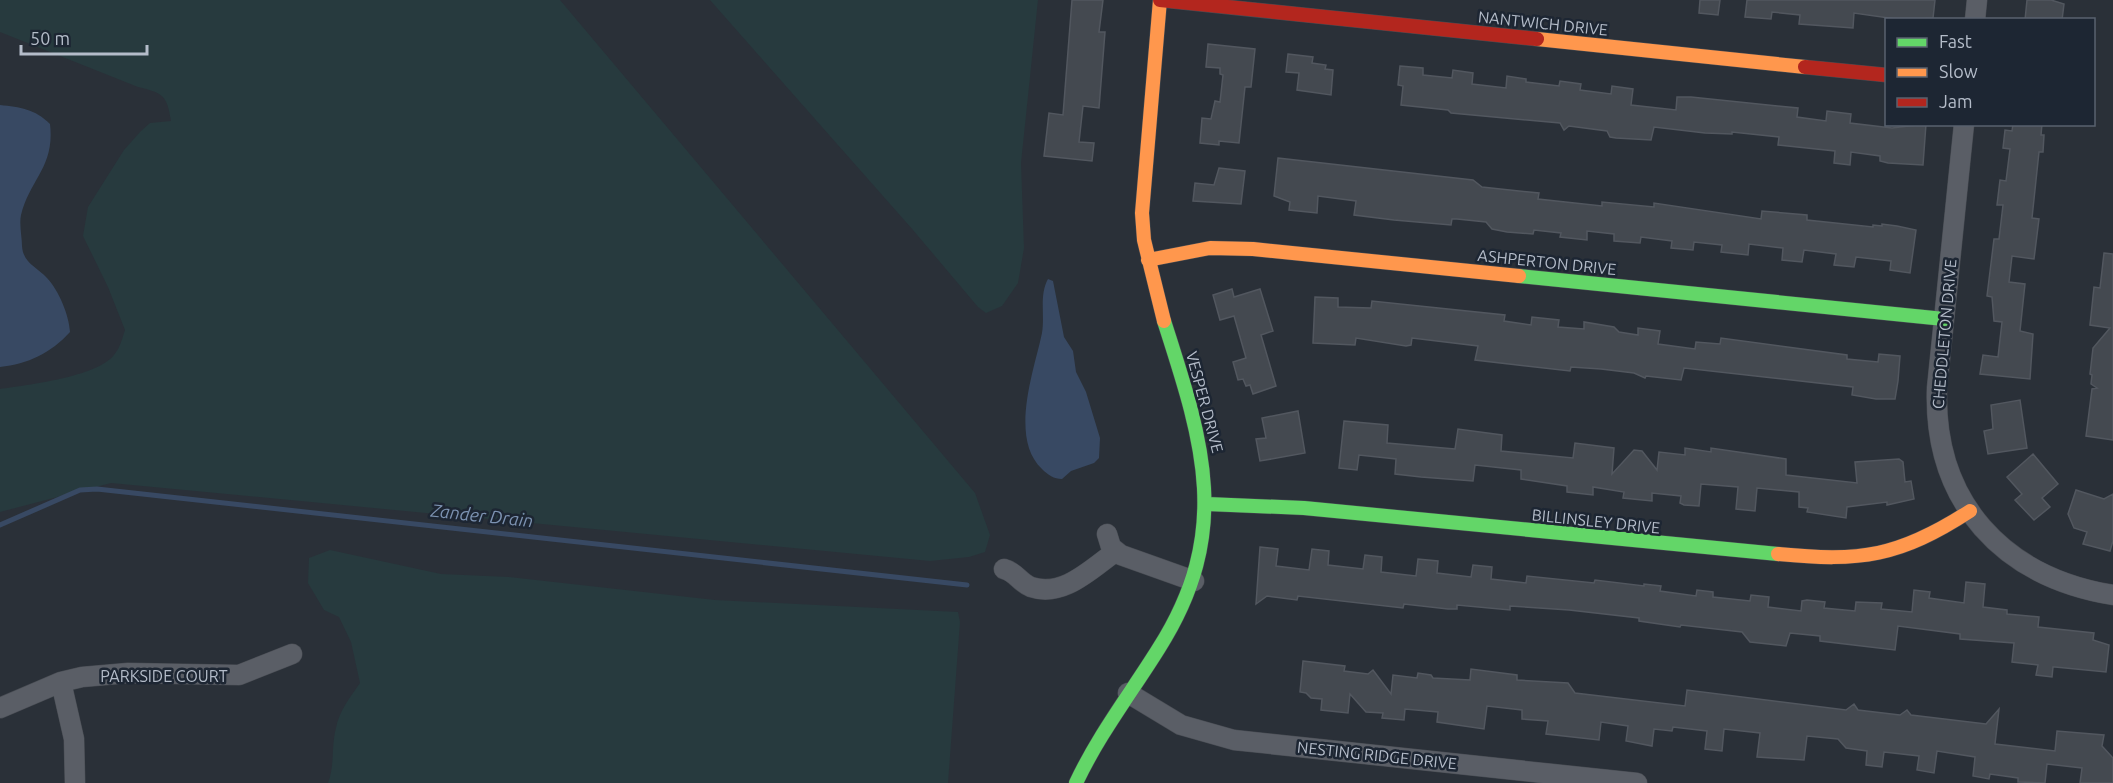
<svg xmlns="http://www.w3.org/2000/svg" width="2113" height="783" font-family="Ubuntu,sans-serif">
  <style>
    .green { fill: #273a3e }
    .water { fill: #384963 }
    .lines { fill: none; stroke-linecap: round; stroke-linejoin: round }
    .stream { stroke: #384963; stroke-width: 5 }
    .building { fill: #444950; stroke: #52575f; stroke-width: 1.5 }
    .street-casing { stroke: #484c53; stroke-width: 21 }
    .fast-casing { stroke: #484c53; stroke-width: 15 }
    .slow-casing { stroke: #484c53; stroke-width: 15 }
    .jam-casing { stroke: #484c53; stroke-width: 15 }
    .street { stroke: #5a5e66; stroke-width: 20 }
    .fast { stroke: #63d668; stroke-width: 14 }
    .slow { stroke: #ff974d; stroke-width: 14 }
    .jam { stroke: #b3261e; stroke-width: 14 }
    .labels { text-anchor: middle; stroke-width: 5; stroke-linejoin: round; paint-order: stroke }
    .street-label { font-size: 16px; fill: #b4bcc9; stroke: #1d2633 }
    .water-label { font-size: 18px; font-style: italic; fill: #7c92b1; stroke: #1d2633 }
  </style>
  <rect width="100%" height="100%" fill="#2a3038"/>
  <path class="green" d="M 0,0 L 560,0 L 975,493 L 990,535 L 985,552 L 969,557 L 930,561 L 111,483 L 0,512 L 0,389 C 27,385 97,377 114,355 C 120,348 122,339 125,330 L 108,287 L 83,236 L 88,207 L 124,150 L 140,132 L 150,123 L 171,121 C 167,95 163,93 138,87 L 0,32 Z
    M 710,0 L 1038,0 L 1021,163 L 1024,248 L 1018,283 L 1002,306 L 986,313 L 978,307 L 913,230 Z
    M 330,550 L 441,574 L 509,577 L 715,600 L 958,612 L 960,622 L 948,783 L 328,783 C 335,765 331,747 336,728 C 339,711 351,696 360,683 L 351,642 L 339,617 L 324,610 L 308,583 L 309,558 Z"/>
  <path class="water" d="M 0,105 C 20,107 35,109 50,124 C 55,167 30,179 21,215 C 19,224 22,237 22,246 C 23,263 37,267 47,278 C 59,291 69,315 70,332 C 51,353 28,364 0,367 Z
    M 1048,279 L 1053,281 L 1064,337 L 1073,351 L 1076,372 L 1086,392 L 1100,438 L 1099,458 L 1094,463 L 1071,471 L 1062,479 C 1054,479 1048,475 1042,469 C 1009,438 1034,371 1042,333 C 1045,315 1039,295 1048,279 Z"/>
  <g class="lines">
    <path class="stream" d="M 0,525 L 80,490 L 97,489 L 967,585"/>
  </g>
  <path class="building" d="M 1072,0 L 1103,0 L 1099,32 L 1105,32 L 1099,108 L 1083,106 L 1079,142 L 1094,143 L 1092,161 L 1044,156 L 1049,113 L 1063,115 Z
    M 1700,0 L 1720,0 L 1718,15 L 1699,13 Z
    M 1747,0 L 1935,0 L 1933,18 L 1903,20 L 1854,13 L 1853,28 L 1799,24 L 1800,15 L 1772,12 L 1771,19 L 1745,17 Z
    M 2027,0 L 2051,0 L 2064,4 L 2062,20 L 2025,20 Z
    M 1208,44 L 1255,49 L 1251,87 L 1245,87 L 1239,143 L 1219,141 L 1219,145 L 1200,143 L 1202,118 L 1211,119 L 1215,101 L 1220,102 L 1223,75 L 1220,74 L 1220,68 L 1206,67 Z
    M 1288,54 L 1313,57 L 1312,63 L 1326,65 L 1325,69 L 1333,70 L 1331,95 L 1297,90 L 1299,73 L 1286,72 Z
    M 1400,66 L 1423,68 L 1423,75 L 1452,78 L 1453,70 L 1473,73 L 1472,84 L 1506,88 L 1507,76 L 1526,79 L 1526,82 L 1559,86 L 1560,81 L 1581,84 L 1580,90 L 1611,94 L 1612,86 L 1633,89 L 1631,105 L 1676,110 L 1677,97 L 1691,97 L 1798,108 L 1797,117 L 1826,121 L 1827,111 L 1851,114 L 1850,123 L 1892,128 L 1926,124 L 1923,165 L 1888,163 L 1880,161 L 1880,156 L 1851,152 L 1850,165 L 1834,163 L 1835,151 L 1778,145 L 1779,137 L 1732,132 L 1732,134 L 1705,133 L 1654,127 L 1651,140 L 1616,138 L 1610,137 L 1607,131 L 1569,126 L 1564,130 L 1560,123 L 1451,113 L 1448,110 L 1401,105 L 1403,86 L 1398,85 Z
    M 2013,124 L 2042,124 L 2041,135 L 2044,135 L 2043,152 L 2039,152 L 2032,218 L 2039,219 L 2034,259 L 2012,256 L 2009,282 L 2025,284 L 2020,331 L 2033,334 L 2030,379 L 1980,374 L 1983,355 L 1998,357 L 2002,322 L 1994,321 L 1992,297 L 1987,296 L 1994,239 L 1999,239 L 2003,205 L 1997,205 L 2000,180 L 2006,181 L 2010,149 L 2003,148 L 2005,130 L 2012,131 Z
    M 1278,158 L 1473,180 L 1482,187 L 1539,193 L 1538,199 L 1602,206 L 1602,202 L 1654,207 L 1654,203 L 1761,219 L 1762,211 L 1807,215 L 1807,220 L 1873,227 L 1873,225 L 1882,226 L 1882,224 L 1897,226 L 1916,230 L 1910,273 L 1890,270 L 1891,261 L 1856,257 L 1854,267 L 1834,265 L 1836,254 L 1804,250 L 1802,262 L 1782,260 L 1783,248 L 1749,244 L 1748,255 L 1721,252 L 1722,245 L 1694,242 L 1693,250 L 1671,248 L 1672,241 L 1641,237 L 1640,243 L 1614,241 L 1614,234 L 1587,231 L 1587,240 L 1560,237 L 1561,233 L 1534,230 L 1533,234 L 1507,232 L 1492,229 L 1486,222 L 1457,219 L 1452,219 L 1451,225 L 1394,220 L 1354,215 L 1356,201 L 1318,196 L 1317,213 L 1289,210 L 1290,202 L 1274,196 Z
    M 1219,168 L 1245,171 L 1241,204 L 1193,201 L 1195,183 L 1214,185 Z
    M 2104,253 L 2113,254 L 2113,440 L 2086,436 L 2092,389 L 2097,388 L 2091,384 L 2092,375 L 2090,374 L 2093,348 L 2110,328 L 2090,325 L 2094,287 L 2100,288 Z
    M 1232,289 L 1234,297 L 1260,289 L 1273,331 L 1261,335 L 1276,386 L 1253,394 L 1250,385 L 1246,386 L 1243,379 L 1238,380 L 1233,362 L 1246,358 L 1234,316 L 1220,320 L 1213,295 Z
    M 1315,297 L 1338,298 L 1338,307 L 1371,308 L 1372,301 L 1505,315 L 1504,321 L 1531,325 L 1532,317 L 1559,320 L 1558,327 L 1584,329 L 1584,322 L 1614,327 L 1619,332 L 1638,335 L 1638,328 L 1660,331 L 1658,344 L 1695,349 L 1696,342 L 1720,344 L 1721,338 L 1847,355 L 1847,359 L 1878,362 L 1879,354 L 1900,356 L 1898,381 L 1895,399 L 1876,399 L 1852,395 L 1853,387 L 1684,368 L 1681,380 L 1646,376 L 1645,378 L 1634,373 L 1601,369 L 1571,367 L 1570,371 L 1475,360 L 1478,346 L 1412,338 L 1411,345 L 1406,346 L 1356,338 L 1355,345 L 1313,343 Z
    M 2020,400 L 2027,448 L 1988,454 L 1984,431 L 1993,429 L 1991,405 Z
    M 1298,411 L 1305,453 L 1260,461 L 1256,439 L 1266,438 L 1262,418 Z
    M 1344,421 L 1388,425 L 1387,443 L 1455,449 L 1458,429 L 1502,435 L 1501,451 L 1573,458 L 1575,443 L 1614,448 L 1612,474 L 1634,450 L 1642,451 L 1657,470 L 1659,452 L 1685,455 L 1685,448 L 1711,452 L 1711,448 L 1786,459 L 1786,475 L 1857,483 L 1855,462 L 1899,459 L 1903,462 L 1905,482 L 1911,481 L 1914,499 L 1887,505 L 1887,502 L 1847,507 L 1846,518 L 1807,512 L 1808,508 L 1799,507 L 1799,492 L 1757,488 L 1755,511 L 1736,509 L 1738,487 L 1701,484 L 1699,506 L 1684,505 L 1680,503 L 1681,496 L 1652,493 L 1652,501 L 1623,498 L 1624,492 L 1593,487 L 1593,495 L 1567,492 L 1567,486 L 1521,479 L 1521,470 L 1475,465 L 1473,481 L 1421,477 L 1395,474 L 1396,459 L 1359,455 L 1357,470 L 1339,468 Z
    M 2033,454 L 2058,484 L 2042,498 L 2050,507 L 2034,520 L 2015,500 L 2022,494 L 2007,477 Z
    M 2076,490 L 2104,499 L 2113,494 L 2113,541 L 2110,551 L 2083,544 L 2087,532 L 2074,528 L 2068,514 Z
    M 1260,547 L 1278,549 L 1276,566 L 1309,570 L 1312,549 L 1329,551 L 1328,565 L 1363,569 L 1365,555 L 1382,557 L 1381,572 L 1416,576 L 1418,559 L 1438,561 L 1437,573 L 1471,577 L 1473,565 L 1492,567 L 1491,579 L 1526,583 L 1527,576 L 1594,583 L 1595,580 L 1644,586 L 1644,584 L 1661,586 L 1660,591 L 1696,596 L 1697,590 L 1713,592 L 1713,597 L 1750,601 L 1751,595 L 1769,597 L 1768,607 L 1801,611 L 1802,601 L 1807,600 L 1825,602 L 1824,608 L 1855,611 L 1856,602 L 1882,603 L 1881,609 L 1912,612 L 1914,590 L 1930,592 L 1929,598 L 1964,603 L 1966,582 L 1985,584 L 1983,607 L 2007,610 L 2007,614 L 2039,617 L 2038,627 L 2094,633 L 2093,640 L 2109,645 L 2106,672 L 2055,667 L 2053,667 L 2052,677 L 2036,675 L 2038,665 L 2012,662 L 2014,643 L 1960,639 L 1960,634 L 1898,626 L 1895,650 L 1820,641 L 1820,636 L 1790,633 L 1786,646 L 1750,642 L 1742,632 L 1681,625 L 1680,627 L 1639,621 L 1639,618 L 1569,610 L 1510,606 L 1510,610 L 1457,605 L 1457,609 L 1448,609 L 1404,604 L 1403,608 L 1298,596 L 1297,600 L 1267,596 L 1256,604 Z
    M 1303,661 L 1345,666 L 1344,671 L 1368,674 L 1373,670 L 1391,694 L 1393,675 L 1417,678 L 1418,673 L 1431,675 L 1433,678 L 1470,680 L 1471,669 L 1517,675 L 1517,680 L 1568,683 L 1575,693 L 1685,706 L 1687,690 L 1846,710 L 1854,704 L 1858,710 L 1900,715 L 1907,710 L 1911,715 L 1986,724 L 1999,709 L 1995,744 L 2055,751 L 2057,731 L 2104,735 L 2102,746 L 2113,758 L 2113,783 L 2080,783 L 2082,768 L 2047,764 L 2045,783 L 2018,782 L 2018,778 L 1990,774 L 1989,779 L 1973,776 L 1975,757 L 1937,751 L 1934,773 L 1917,770 L 1919,756 L 1884,752 L 1882,767 L 1866,765 L 1867,751 L 1846,748 L 1838,739 L 1807,736 L 1804,760 L 1757,757 L 1760,733 L 1724,729 L 1722,751 L 1705,749 L 1707,731 L 1673,727 L 1672,731 L 1654,729 L 1652,746 L 1626,741 L 1628,726 L 1601,722 L 1599,740 L 1546,734 L 1548,721 L 1522,719 L 1522,710 L 1487,706 L 1484,729 L 1437,722 L 1438,712 L 1405,709 L 1404,720 L 1382,718 L 1383,713 L 1366,712 L 1350,694 L 1348,713 L 1321,710 L 1322,699 L 1311,698 L 1306,693 L 1300,692 Z"/>
  <g class="lines">
    <defs>
      <path id="street" d="M 1975,20 L 1977,0
        M 1964,124 L 1937,388 C 1933,502 2003,577 2113,595
        M 1107,534 L 1111,547 L 1121,555 L 1194,581
        M 1004,569 C 1016,572 1019,582 1031,587 C 1063,598 1091,569 1115,552
        M 61,682 L 74,739 L 75,783
        M 1128,693 L 1181,725 L 1234,740 L 1637,783
        M 0,708 L 61,682 L 82,677 L 128,673 L 239,675 L 292,654"/>
      <path id="fast" d="M 1519,276 L 1944,319
        M 1207,504 L 1304,508 L 1778,554
        M 1076,783 C 1099,734 1131,693 1159,648 C 1233,531 1203,442 1164,321"/>
      <path id="slow" d="M 1160,0 L 1142,213 L 1144,240 L 1164,321
        M 1537,39 L 1805,67
        M 1148,260 L 1210,248 L 1253,249 L 1519,276
        M 1778,554 C 1861,562 1899,557 1970,511"/>
      <path id="jam" d="M 1160,0 L 1537,39
        M 1805,67 L 1886,75"/>
    </defs>
    <use href="#street" class="street-casing"/>
    <use href="#fast" class="fast-casing"/>
    <use href="#slow" class="slow-casing"/>
    <use href="#jam" class="jam-casing"/>
    <use href="#street" class="street"/>
    <use href="#fast" class="fast"/>
    <use href="#slow" class="slow"/>
    <use href="#jam" class="jam"/>
  </g>
  <g class="labels">
    <g class="street-label">
      <text transform="translate(1543 23) rotate(6)" y="6">NANTWICH DRIVE</text>
      <text transform="translate(1547 262) rotate(6)" y="6">ASHPERTON DRIVE</text>
      <text transform="translate(1944 334) rotate(-85)" y="6">CHEDDLETON DRIVE</text>
      <text transform="translate(1205 402) rotate(75)" y="6">VESPER DRIVE</text>
      <text transform="translate(1596 521) rotate(6)" y="6">BILLINSLEY DRIVE</text>
      <text x="164" y="682">PARKSIDE COURT</text>
      <text transform="translate(1377 755) rotate(6)" y="6">NESTING RIDGE DRIVE</text>
    </g>
    <g class="water-label">
      <text transform="translate(482 516) rotate(6)" y="6">Zander Drain</text>
    </g>
  </g>
  <rect x="1885" y="18" width="210" height="108" fill="#1d2633" stroke="#59626f" stroke-width="1.5"/>
  <rect x="1897" y="38" width="30" height="9" fill="#63d668" stroke="#59626f" stroke-width="1.5"/>
  <text x="1939" y="48" font-size="18" fill="#b4bcc9">Fast</text>
  <rect x="1897" y="68" width="30" height="9" fill="#ff974d" stroke="#59626f" stroke-width="1.5"/>
  <text x="1939" y="78" font-size="18" fill="#b4bcc9">Slow</text>
  <rect x="1897" y="98" width="30" height="9" fill="#b3261e" stroke="#59626f" stroke-width="1.5"/>
  <text x="1939" y="108" font-size="18" fill="#b4bcc9">Jam</text>
  <path d="M21 45v9h126v-9" fill="none" stroke="#b4bcc9" stroke-width="3"/>
  <text x="30" y="45" font-size="18" fill="#b4bcc9" stroke="#1d2633" stroke-width="4.5" paint-order="stroke">50 m</text>
</svg>
